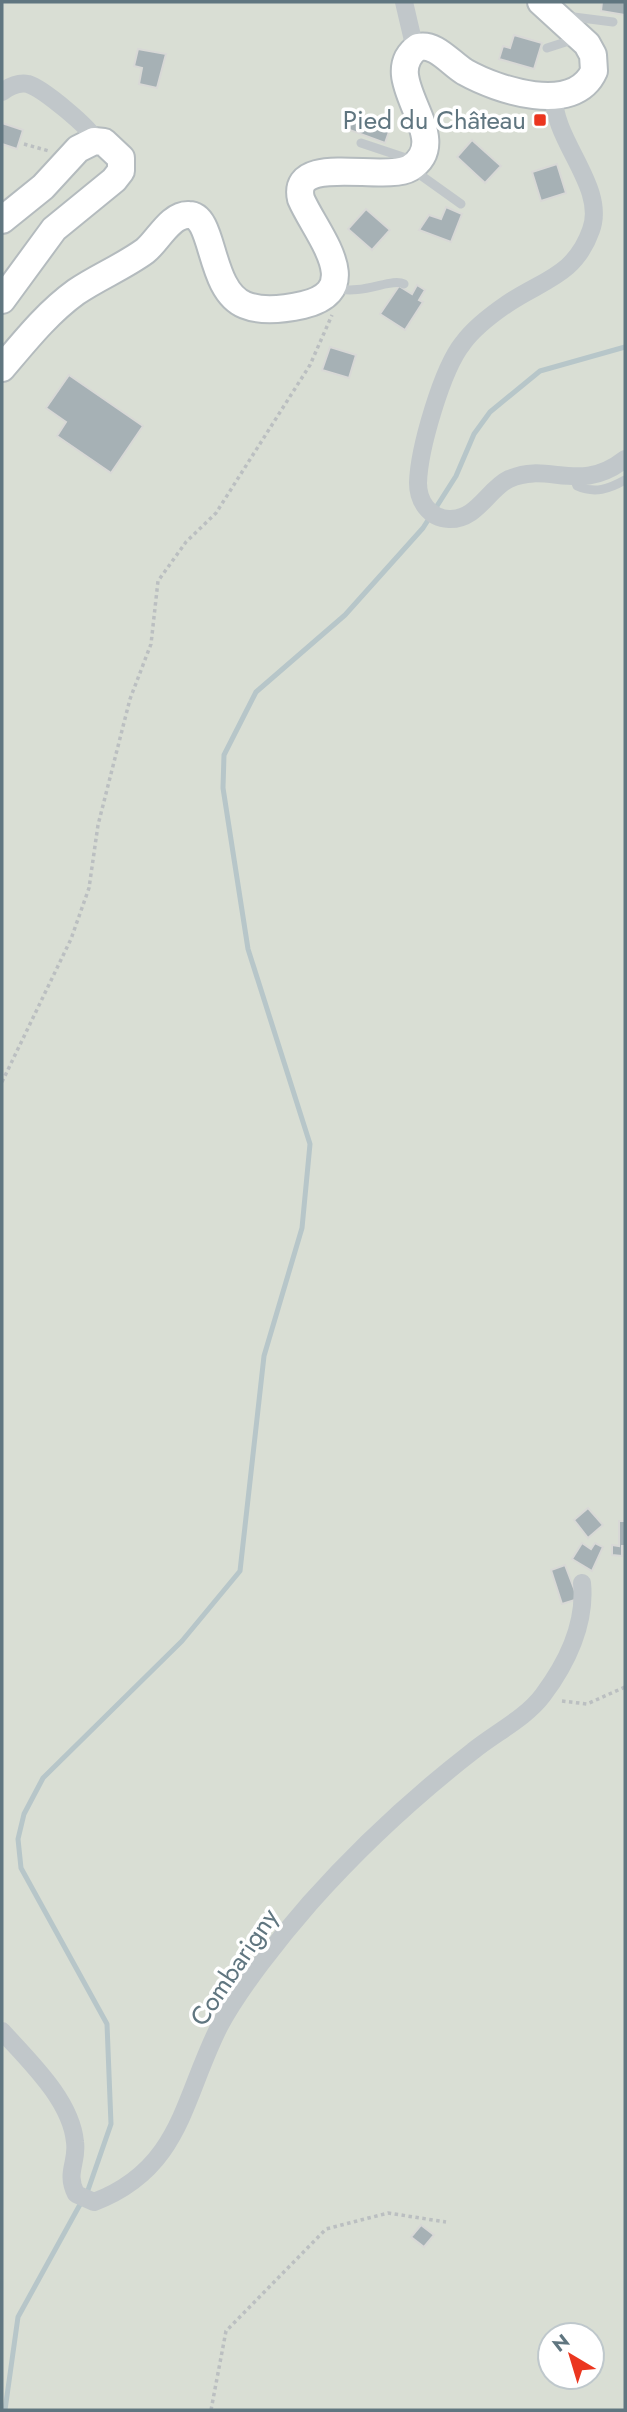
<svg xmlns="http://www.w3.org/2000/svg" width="627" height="2412" font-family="Jost,sans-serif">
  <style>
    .green { fill: #d9ded4; fill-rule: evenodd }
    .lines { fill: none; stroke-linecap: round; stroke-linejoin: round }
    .stream { stroke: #b7c6c9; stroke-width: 5 }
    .building { fill: #a6b1b5; stroke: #d8d8d6; stroke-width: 2 }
    .secondary-casing { stroke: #b4bbbe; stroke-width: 30 }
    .path { stroke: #bbbfc1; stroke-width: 3.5; stroke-dasharray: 3.5 3.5; stroke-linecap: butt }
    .lane { stroke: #c1c7ca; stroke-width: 9 }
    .street { stroke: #c1c7ca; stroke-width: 18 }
    .secondary { stroke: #fff; stroke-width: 26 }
    .poi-dot { fill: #eb361f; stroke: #fff; stroke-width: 2.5 }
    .labels { text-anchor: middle; stroke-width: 7; stroke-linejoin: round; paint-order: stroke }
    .poi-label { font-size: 26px; fill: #607680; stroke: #fff; text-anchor: end }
    .street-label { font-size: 26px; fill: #607680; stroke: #fff }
  </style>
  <rect width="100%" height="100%" fill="#f7f6f3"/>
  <path class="green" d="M 2,2 L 625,2 L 625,2410 L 2,2410 ZM 550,2335 L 592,2335 L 592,2377 L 550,2377 Z"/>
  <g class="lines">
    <path class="stream" d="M 5,2410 L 18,2317 L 88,2190 L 111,2124 L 107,2024 L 21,1868 L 18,1839 L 24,1814 L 43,1778 L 182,1641 L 240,1571 L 264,1356 L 302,1228 L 310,1144 L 248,949 L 223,788 L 224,755 L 256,692 L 345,615 L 423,528 L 456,476 L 474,434 L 490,412 L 540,371 L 625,347"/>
  </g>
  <path class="building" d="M 602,2 L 625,2 L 625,15 L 601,11 Z
    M 514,35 L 542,43 L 534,69 L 499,59 L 503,46 L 510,48 Z
    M 138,49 L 166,54 L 157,88 L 139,84 L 142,68 L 134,66 Z
    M 353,112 L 391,126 L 385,143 L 347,129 Z
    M 2,123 L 23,130 L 17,149 L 2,144 Z
    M 472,140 L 501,166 L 485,183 L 457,157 Z
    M 557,164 L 566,193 L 541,201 L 532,172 Z
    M 446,207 L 462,214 L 451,242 L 419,230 L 429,215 L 441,219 Z
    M 366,209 L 390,230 L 372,250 L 348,229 Z
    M 417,285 L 425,290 L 419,300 L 423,302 L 405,330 L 380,314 L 399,286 L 412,294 Z
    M 330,347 L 356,355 L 349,378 L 322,370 Z
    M 69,375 L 143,426 L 111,473 L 57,436 L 66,422 L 46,408 Z
    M 588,1508 L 603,1525 L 588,1538 L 574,1520 Z
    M 619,1521 L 625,1521 L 625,1546 L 622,1546 L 622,1556 L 612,1555 L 612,1545 L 619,1546 Z
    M 582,1543 L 591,1549 L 595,1543 L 603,1547 L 592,1571 L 572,1559 Z
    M 565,1565 L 578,1599 L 562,1604 L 551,1570 Z
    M 421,2225 L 434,2235 L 424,2247 L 411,2237 Z"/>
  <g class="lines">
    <defs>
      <path id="secondary" d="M 2,220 L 43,187 L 78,149 L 94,141 L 104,142 L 121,158 L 121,171 L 114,180 L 54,229 L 2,300
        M 2,368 C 25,341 47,313 76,292 C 98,277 123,267 145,251 C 158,241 170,214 189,215 C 215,215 208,290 245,305 C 262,312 285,309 303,305 C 368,290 316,234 301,199 C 290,152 385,183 410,168 C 458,138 374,78 418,47 C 436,43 450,63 465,72 C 497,90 574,116 594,71 L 593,55 L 587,44 L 541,2"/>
    </defs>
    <use href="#secondary" class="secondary-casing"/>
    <path class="path" d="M 24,144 L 49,151
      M 2,1082 L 71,939 L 89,888 L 98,825 L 130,699 L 151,644 L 158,581 L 186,542 L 216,513 L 310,365 L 332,315
      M 562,1701 L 587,1704 L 625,1687
      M 211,2410 L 226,2331 L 326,2229 L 388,2213 L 446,2222"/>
    <path class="lane" d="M 566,16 L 613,22
      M 547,48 L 575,39
      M 361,143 L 412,160
      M 412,169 L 461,204
      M 335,288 C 362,296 392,277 404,284
      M 574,478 L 577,486 C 595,494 609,489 625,480"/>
    <path class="street" d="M 404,2 L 415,49
      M 2,92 C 10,86 18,82 28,84 C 42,88 91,128 96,141
      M 554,95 C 552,140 607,187 591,230 C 575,276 542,280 507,304 C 491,315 474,328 463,343 C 442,369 419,449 418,483 C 418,501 429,518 449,519 C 477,520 488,489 509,479 C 549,461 579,495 625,459
      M 2,2031 C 29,2061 71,2100 75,2142 C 78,2163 65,2172 76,2194 L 94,2202 C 181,2169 183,2098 219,2027 C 239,1989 281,1936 310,1903 C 359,1848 415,1796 473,1751 C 495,1733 526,1718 543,1695 C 567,1663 586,1623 582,1583"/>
    <use href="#secondary" class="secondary"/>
  </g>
  <rect class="poi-dot" x="533" y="113" width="14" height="14" rx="3.5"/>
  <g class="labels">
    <g class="poi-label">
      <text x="526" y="129">Pied du Château</text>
    </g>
    <g class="street-label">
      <text transform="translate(234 1967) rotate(-56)" y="9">Combarigny</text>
    </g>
  </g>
  <rect width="627" height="2412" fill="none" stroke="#607680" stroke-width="7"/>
  <g transform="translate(571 2356) rotate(322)"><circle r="33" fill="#ffffff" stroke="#bfc8cc" stroke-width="2"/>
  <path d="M0-5L12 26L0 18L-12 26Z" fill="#eb361f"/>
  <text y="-10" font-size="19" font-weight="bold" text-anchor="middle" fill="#607680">N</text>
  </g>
</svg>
